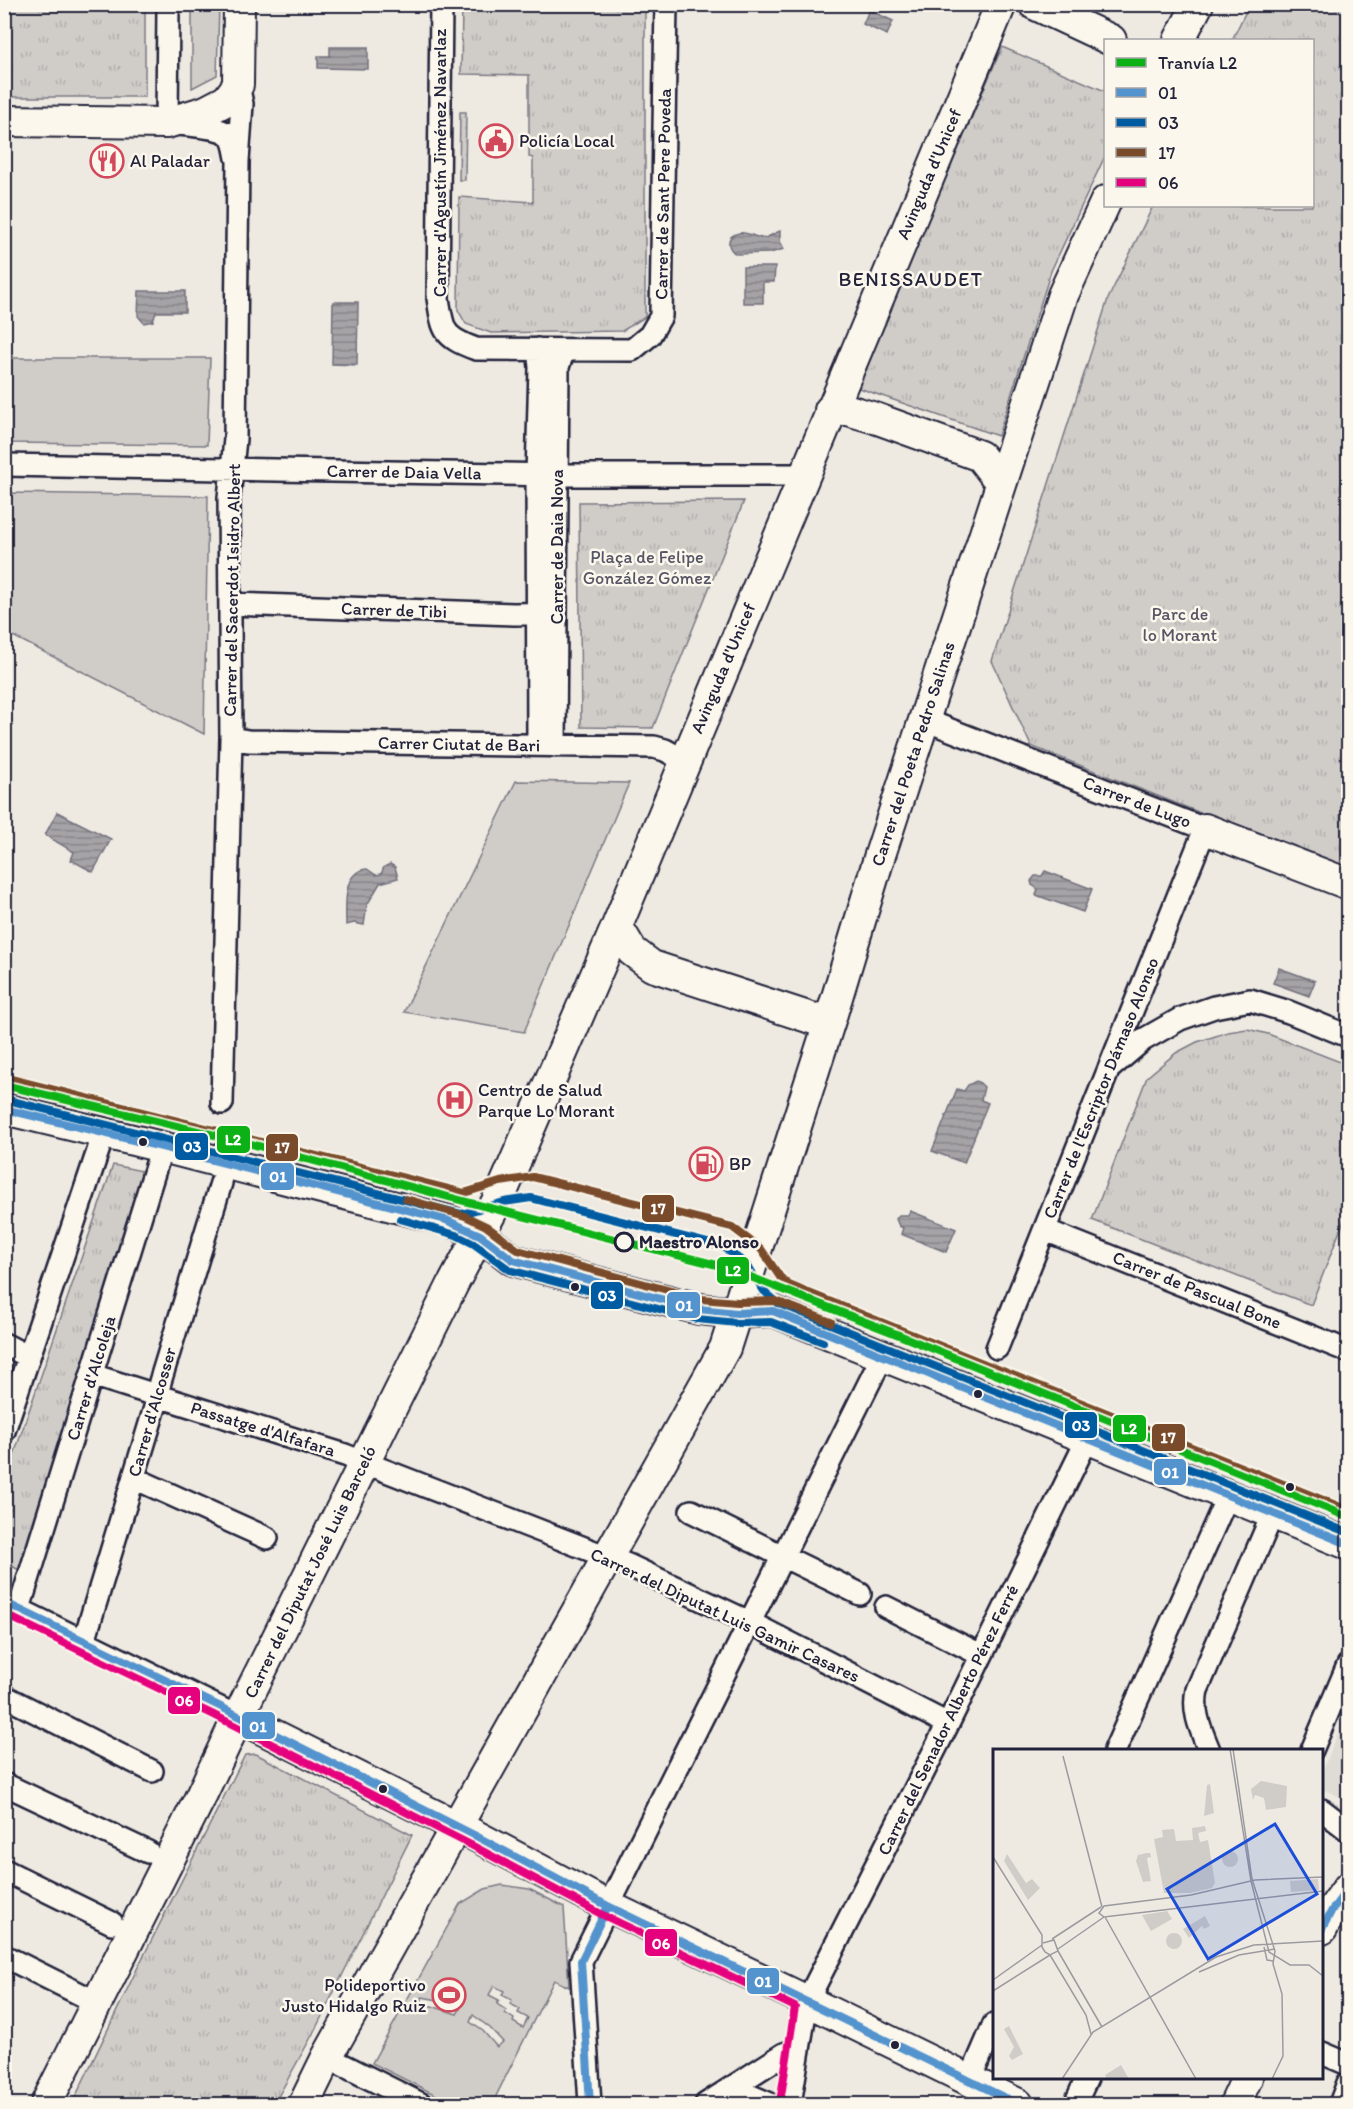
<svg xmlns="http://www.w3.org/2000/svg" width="1353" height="2109" font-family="Itim,sans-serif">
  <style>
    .built { fill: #dfdbd5 }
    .grass { fill: #d0cdc9; stroke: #797882; stroke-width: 1.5; fill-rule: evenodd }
    .park { fill: url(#park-tufts); stroke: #797882; stroke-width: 1.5 }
    .garden { fill: url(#garden-dots); stroke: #797882; stroke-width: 1.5 }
    .water { fill: url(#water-rules); stroke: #716f7c; stroke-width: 1.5 }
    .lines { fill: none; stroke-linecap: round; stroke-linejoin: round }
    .street-casing { stroke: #22223b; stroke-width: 26 }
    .secondary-casing { stroke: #22223b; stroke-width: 34 }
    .street { stroke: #fbf7ec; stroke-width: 21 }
    .secondary { stroke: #fbf7ec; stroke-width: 30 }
    .bus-1-casing { stroke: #fbf7ec; stroke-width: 12 }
    .bus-2-casing { stroke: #fbf7ec; stroke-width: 12 }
    .bus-3-casing { stroke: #fbf7ec; stroke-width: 12 }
    .bus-4-casing { stroke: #fbf7ec; stroke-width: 12 }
    .bus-1 { stroke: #5393ce; stroke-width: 8 }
    .bus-2 { stroke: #005ca2; stroke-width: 8 }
    .bus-3 { stroke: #7a4b2a; stroke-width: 8 }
    .bus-4 { stroke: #e5007d; stroke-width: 8 }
    .tram-1-casing { stroke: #fbf7ec; stroke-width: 12 }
    .tram-1 { stroke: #0cb215; stroke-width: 8 }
    .bus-dot { fill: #22223b; stroke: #fbf7ec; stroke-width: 2 }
    .stop-dot { fill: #fbf7ec; stroke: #22223b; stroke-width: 3 }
    .labels { text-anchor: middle; stroke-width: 5; stroke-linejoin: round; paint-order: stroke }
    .poi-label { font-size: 18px; fill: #22223b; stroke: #fbf7ec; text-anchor: start }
    .street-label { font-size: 18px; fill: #22223b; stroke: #fbf7ec }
    .park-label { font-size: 18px; fill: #565566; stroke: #fbf7ec }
    .stop-label { font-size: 18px; font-weight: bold; fill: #22223b; stroke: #fbf7ec; text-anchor: start }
    .neighbourhood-label { font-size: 20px; letter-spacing: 1.5px; fill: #22223b; stroke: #fbf7ec }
    .inset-road { fill: none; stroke: #9c9a9f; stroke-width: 1.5 }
    .view { fill: #1d4ed8; fill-opacity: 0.15; stroke: #1d4ed8; stroke-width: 3 }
    .inset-edge { fill: none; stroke: #22223b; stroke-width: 3 }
    .line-badge { stroke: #fbf7ec; stroke-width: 2 }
    .badge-label { font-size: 16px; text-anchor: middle; font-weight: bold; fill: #fff }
  </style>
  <defs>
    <pattern id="park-tufts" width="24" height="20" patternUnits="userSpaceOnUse" patternTransform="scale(1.5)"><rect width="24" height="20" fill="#d0cdc9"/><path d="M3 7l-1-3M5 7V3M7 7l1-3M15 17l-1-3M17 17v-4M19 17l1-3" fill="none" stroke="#b2b0ae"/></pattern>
    <pattern id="garden-dots" width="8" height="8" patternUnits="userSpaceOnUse" patternTransform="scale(1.5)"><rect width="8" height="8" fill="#d0cdc9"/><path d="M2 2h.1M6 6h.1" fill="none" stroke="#b2b0ae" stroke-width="1.8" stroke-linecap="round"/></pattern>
    <pattern id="water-rules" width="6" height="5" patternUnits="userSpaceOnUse" patternTransform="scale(1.5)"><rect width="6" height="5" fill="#a6a3a7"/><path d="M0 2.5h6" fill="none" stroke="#878489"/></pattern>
  </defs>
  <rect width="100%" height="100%" fill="#eeeae2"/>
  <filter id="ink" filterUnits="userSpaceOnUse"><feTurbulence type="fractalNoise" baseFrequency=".0167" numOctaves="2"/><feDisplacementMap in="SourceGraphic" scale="12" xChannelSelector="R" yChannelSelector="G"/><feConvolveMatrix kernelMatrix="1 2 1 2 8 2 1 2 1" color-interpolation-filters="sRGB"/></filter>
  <g filter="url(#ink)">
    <path class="built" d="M 1348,1709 L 1348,1805 L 1343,1798 L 1322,1789 L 1322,1772 Z"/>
    <path class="grass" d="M 192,5 L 219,5 L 217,75 L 192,88 Z
      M 5,358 L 210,358 L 207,445 L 5,443 Z
      M 4,493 L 208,496 L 204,734 L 5,632 Z
      M 516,781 L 629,783 L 524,1032 L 404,1012 Z
      M 502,1885 L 529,1889 L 564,1907 L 569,1987 L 554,1980 L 492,2104 L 454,2104 L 372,2063 L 460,1904 L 485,1889 ZM 494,1986 L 504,1991 L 502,1995 L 512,2000 L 510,2004 L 520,2009 L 518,2013 L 528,2018 L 523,2028 L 513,2022 L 514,2019 L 505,2013 L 506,2010 L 497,2004 L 499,2000 L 489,1995 ZM 422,1997 L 438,2000 L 460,2009 L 457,2014 L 422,2003 ZM 473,2015 L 490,2028 L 503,2042 L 497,2047 L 483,2031 L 470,2022 Z"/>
    <path class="park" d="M 5,4 L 145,5 L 145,97 L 5,97 Z
      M 462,5 L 645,5 L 645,317 L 622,331 L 491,333 L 466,324 L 458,310 L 459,197 L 533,202 L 533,158 L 529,157 L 529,75 L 461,74 Z
      M 1249,5 L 1348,5 L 1348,871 L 1031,746 L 992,661 L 1108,299 L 1153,206 L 1312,206 L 1312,40 L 1232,40 Z
      M 1002,47 L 1105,91 L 1105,156 L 1051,271 L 998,436 L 856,387 Z
      M 744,501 L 653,728 L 581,727 L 579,502 Z
      M 1247,1029 L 1268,1034 L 1348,1065 L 1348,1210 L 1311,1305 L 1092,1220 L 1147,1077 L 1176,1053 L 1197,1042 L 1228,1032 Z
      M 113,1165 L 142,1171 L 24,1573 L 5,1562 L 5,1481 Z
      M 256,1754 L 412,1835 L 315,2030 L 274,2104 L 72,2104 L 137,1969 L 245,1755 Z"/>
    <path class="garden" d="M 460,112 L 466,112 L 465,180 L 459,180 Z"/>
    <path class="water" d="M 869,10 L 893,21 L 887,35 L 863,24 Z
      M 330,47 L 368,47 L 368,69 L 318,68 L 318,56 L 330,56 Z
      M 780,231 L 780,241 L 784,249 L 770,253 L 736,254 C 727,248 725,236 739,233 C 748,231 754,238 763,238 C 769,238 774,233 780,231 Z
      M 743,267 L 775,267 L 774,282 L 763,282 L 763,303 L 743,303 Z
      M 139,291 L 185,291 L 185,312 L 156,312 L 153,321 L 144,323 L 138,316 Z
      M 333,302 L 358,302 L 357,365 L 332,364 Z
      M 57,812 L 111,839 L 93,872 L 71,860 L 74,852 L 45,835 Z
      M 390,864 L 395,867 L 398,878 L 380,883 L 367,905 L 364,925 L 354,923 L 346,925 C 346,906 342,871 367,869 L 376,875 L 381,874 L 384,867 Z
      M 1045,871 L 1092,889 L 1083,912 L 1036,895 L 1038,889 L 1032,885 L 1031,881 L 1035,876 L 1042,876 Z
      M 1279,968 L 1315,981 L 1309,996 L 1273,983 Z
      M 976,1081 L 980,1083 L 984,1087 L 981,1100 L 988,1103 L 964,1163 L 932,1151 L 957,1089 L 964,1091 L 968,1085 Z
      M 910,1211 L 956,1229 L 946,1252 L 901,1234 L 903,1228 L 899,1226 L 896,1219 L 899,1215 L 908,1215 Z"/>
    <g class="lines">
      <defs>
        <path id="street" d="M 168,4 L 167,123 C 181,125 220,126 229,135 C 235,141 235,150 237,158
          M 441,4 L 438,298 C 443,331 443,337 476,349 L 632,350 L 650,335 L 661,316 L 666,4
          M 538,349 L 540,367 L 537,475 L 538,745
          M 4,465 L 558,475 L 804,475
          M 231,604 L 514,614 L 551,613
          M 925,720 L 1205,829 L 997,1348
          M 231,738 L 248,741 L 654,747 L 665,750 L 685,761
          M 555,746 L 558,367 L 564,350
          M 1110,1068 L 1143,1040 L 1180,1019 L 1214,1007 L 1250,1000 L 1289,1012 L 1348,1036
          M 222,1103 L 231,738 L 229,498 L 235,439 L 238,161 L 242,104 L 238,85
          M 1045,1230 L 1348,1351
          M 4,1344 L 29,1357
          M 92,1375 L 345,1455 L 628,1565 L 749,1622 L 948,1724
          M 4,1431 L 104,1133
          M 134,1478 L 267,1538
          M 691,1511 L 860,1594
          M 4,1602 L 238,1717
          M 886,1607 L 981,1655
          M 19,1609 L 162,1147
          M 84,1641 L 156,1404 L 160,1382 L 221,1183
          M 4,1696 L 152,1771
          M 1115,1750 L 1228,1495
          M 1209,1750 C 1201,1730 1192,1712 1197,1690 L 1273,1513
          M 1312,1750 L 1348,1665
          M 4,1784 L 148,1852
          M 1322,1810 L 1348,1830
          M 4,1870 L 112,1923
          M 4,1956 L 98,2003
          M 1322,2053 L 1348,2064
          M 327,2057 L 421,2104
          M 969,2082 L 994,2024
          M 732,2088 L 770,2104
          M 590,2104 L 581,1961 L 883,1355
          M 706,2104 L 784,2054 L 799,2048
          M 790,2104 L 807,2001 L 948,1724 L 1088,1438
          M 1075,2104 L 1087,2078
          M 1340,2104 L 1348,2083"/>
        <path id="secondary" d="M 1034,4 L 1111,40
          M 1179,40 L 1198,4
          M 4,121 L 167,123 L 206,111 L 227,100 L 238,85 L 239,4
          M 830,410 L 848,410 L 875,418 L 980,456 L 1001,483
          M 1205,829 L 1348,884
          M 617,926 L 632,951 L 652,966 L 814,1019 L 831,1017
          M 4,1109 L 162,1147 L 446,1220 L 460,1225 L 480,1235 L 513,1260 L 699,1309 L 737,1313 L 773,1311 L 1348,1544
          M 238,1717 L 476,1836 L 608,1906 L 807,2001 L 1018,2104
          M 1322,1929 L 1332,1910 L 1348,1888
          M 46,2104 L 200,1798 L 238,1717 L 453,1284 L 502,1192 L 617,926 L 1001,4
          M 304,2104 L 327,2057 L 725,1348 L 831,1017 L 879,858 L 1063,295 L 1106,201
          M 1235,2104 L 1247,2078"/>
      </defs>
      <use href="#street" class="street-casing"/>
      <use href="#secondary" class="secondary-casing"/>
      <use href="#street" class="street"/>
      <use href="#secondary" class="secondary"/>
      <defs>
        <path id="bus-1" d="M 4,1109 L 162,1147 L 446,1220 L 480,1235 L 513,1260 L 699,1309 L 737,1313 L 773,1311 L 1348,1544
          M 4,1602 L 219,1706 L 476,1836 L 608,1906 L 1018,2104
          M 1322,1929 L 1332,1910 L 1348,1888
          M 590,2104 L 581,1961 L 608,1906"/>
        <path id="bus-2" d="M 4,1099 L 461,1214 L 504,1202 L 531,1198 L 723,1247 L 746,1264 L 764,1291 L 778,1303 L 1344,1531
          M 400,1219 L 456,1235 L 474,1244 L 510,1270 L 697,1319 L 737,1323 L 771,1322 L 823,1342"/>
        <path id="bus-3" d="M 7,1078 L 464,1193 L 500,1182 L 533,1177 L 732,1227 L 761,1249 L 780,1277 L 789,1285 L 1348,1510
          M 406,1199 L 465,1216 L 486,1226 L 518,1250 L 701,1299 L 737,1302 L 776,1301 L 831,1322"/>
        <path id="bus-4" d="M 4,1614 L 214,1715 L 471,1845 L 603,1915 L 795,2007 L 780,2102"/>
      </defs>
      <use href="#bus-1" class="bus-1-casing"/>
      <use href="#bus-2" class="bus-2-casing"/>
      <use href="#bus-3" class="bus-3-casing"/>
      <use href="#bus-4" class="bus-4-casing"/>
      <use href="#bus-1" class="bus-1"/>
      <use href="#bus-2" class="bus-2"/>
      <use href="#bus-3" class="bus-3"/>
      <use href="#bus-4" class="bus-4"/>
      <defs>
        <path id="tram-1" d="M 4,1085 L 244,1142 L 471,1203 L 725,1267 L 894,1333 L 1348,1517"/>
      </defs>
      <use href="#tram-1" class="tram-1-casing"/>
      <use href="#tram-1" class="tram-1"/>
    </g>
  </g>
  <defs>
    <symbol id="civic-ring" viewBox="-11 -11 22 22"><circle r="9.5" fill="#fbf7ec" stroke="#d1495b" stroke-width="1.5"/><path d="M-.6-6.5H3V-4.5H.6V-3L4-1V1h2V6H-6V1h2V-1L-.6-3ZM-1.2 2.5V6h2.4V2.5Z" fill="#d1495b"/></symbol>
    <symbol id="restaurant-ring" viewBox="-11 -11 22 22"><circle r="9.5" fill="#fbf7ec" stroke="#d1495b" stroke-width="1.5"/><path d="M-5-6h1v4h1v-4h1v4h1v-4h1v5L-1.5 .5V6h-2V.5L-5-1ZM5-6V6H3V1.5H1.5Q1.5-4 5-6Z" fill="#d1495b"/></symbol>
    <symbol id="hospital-ring" viewBox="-11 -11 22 22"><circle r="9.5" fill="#fbf7ec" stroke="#d1495b" stroke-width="1.5"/><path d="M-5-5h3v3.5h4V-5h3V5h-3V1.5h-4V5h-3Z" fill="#d1495b"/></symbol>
    <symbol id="fuel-ring" viewBox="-11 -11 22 22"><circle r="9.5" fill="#fbf7ec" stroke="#d1495b" stroke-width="1.5"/><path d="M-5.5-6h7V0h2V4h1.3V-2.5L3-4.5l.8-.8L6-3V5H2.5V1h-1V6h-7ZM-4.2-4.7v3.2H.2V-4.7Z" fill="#d1495b"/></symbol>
    <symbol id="stadium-ring" viewBox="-11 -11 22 22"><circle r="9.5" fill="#fbf7ec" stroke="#d1495b" stroke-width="1.5"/><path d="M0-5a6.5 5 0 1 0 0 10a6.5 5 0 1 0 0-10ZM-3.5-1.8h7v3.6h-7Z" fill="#d1495b"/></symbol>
  </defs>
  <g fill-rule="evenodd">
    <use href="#civic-ring" x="477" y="122" width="38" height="38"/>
    <use href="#restaurant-ring" x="88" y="142" width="38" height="38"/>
    <use href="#hospital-ring" x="436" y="1081" width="38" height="38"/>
    <use href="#fuel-ring" x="687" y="1145" width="38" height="38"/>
    <use href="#stadium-ring" x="430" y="1976" width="38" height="38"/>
  </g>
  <g class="bus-dot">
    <circle cx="143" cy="1142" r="5"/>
    <circle cx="575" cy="1287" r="5"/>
    <circle cx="978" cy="1394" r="5"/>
    <circle cx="1290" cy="1487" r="5"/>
    <circle cx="383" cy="1789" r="5"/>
    <circle cx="895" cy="2045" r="5"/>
  </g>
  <circle class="stop-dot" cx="624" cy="1242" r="9"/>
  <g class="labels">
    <g class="poi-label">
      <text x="519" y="147">Policía Local</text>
      <text x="130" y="167">Al Paladar</text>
      <text x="478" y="1096">Centro de Salud<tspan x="478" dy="21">Parque Lo Morant</tspan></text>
      <text x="729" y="1170">BP</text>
      <text x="426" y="1991" text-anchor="end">Polideportivo<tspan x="426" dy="21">Justo Hidalgo Ruiz</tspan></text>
    </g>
    <g class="street-label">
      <text transform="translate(440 163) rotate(-90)" y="6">Carrer d'Agustín Jiménez Navarlaz</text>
      <text transform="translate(929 174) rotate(-67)" y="6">Avinguda d'Unicef</text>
      <text transform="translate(663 194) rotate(-89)" y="6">Carrer de Sant Pere Poveda</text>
      <text transform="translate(404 472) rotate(1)" y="6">Carrer de Daia Vella</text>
      <text transform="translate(557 547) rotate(-90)" y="6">Carrer de Daia Nova</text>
      <text transform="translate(232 590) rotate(-89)" y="6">Carrer del Sacerdot Isidro Albert</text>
      <text transform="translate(394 610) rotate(2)" y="6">Carrer de Tibi</text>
      <text transform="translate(723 668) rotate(-67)" y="6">Avinguda d'Unicef</text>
      <text transform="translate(459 744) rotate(1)" y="6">Carrer Ciutat de Bari</text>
      <text transform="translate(913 754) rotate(-72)" y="6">Carrer del Poeta Pedro Salinas</text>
      <text transform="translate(1137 802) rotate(21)" y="6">Carrer de Lugo</text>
      <text transform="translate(1101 1088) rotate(-68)" y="6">Carrer de l'Escriptor Dámaso Alonso</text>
      <text transform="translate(1197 1290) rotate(22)" y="6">Carrer de Pascual Bone</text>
      <text transform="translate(91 1378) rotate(-73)" y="6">Carrer d'Alcoleja</text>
      <text transform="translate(152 1412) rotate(-74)" y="6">Carrer d'Alcosser</text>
      <text transform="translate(263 1429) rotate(17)" y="6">Passatge d'Alfafara</text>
      <text transform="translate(310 1572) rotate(-64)" y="6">Carrer del Diputat José Luis Barceló</text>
      <text transform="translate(725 1615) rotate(25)" y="6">Carrer del Diputat Luis Gamir Casares</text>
      <text transform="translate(948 1720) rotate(-64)" y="6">Carrer del Senador Alberto Pérez Ferré</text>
    </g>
    <g class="park-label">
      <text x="647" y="563">Plaça de Felipe<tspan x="647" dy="21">González Gómez</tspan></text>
      <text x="1180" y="620">Parc de<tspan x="1180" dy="21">lo Morant</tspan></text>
    </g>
    <g class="stop-label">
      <text x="639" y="1248">Maestro Alonso</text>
    </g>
    <g class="neighbourhood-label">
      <text x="911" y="286">BENISSAUDET</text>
    </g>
  </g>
  <g transform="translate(993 1749)">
    <rect width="330" height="330" fill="#eeeae2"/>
    <path d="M 174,162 L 179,170 L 158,182 L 149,166 ZM 128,316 L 136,330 L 114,330 L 112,326 Z" fill="#d0cdc9"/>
    <path d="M 268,32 L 294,37 L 293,58 L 273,61 L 271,49 L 262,46 L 260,51 L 258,40 ZM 217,35 L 221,64 L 211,67 L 214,36 ZM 212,77 L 213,82 L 205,84 L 207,93 L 215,91 L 222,134 L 219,139 L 197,144 L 171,144 L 161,90 L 170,88 L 169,81 L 181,80 L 183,92 L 200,91 L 199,79 ZM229 110a8 8 0 1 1 16 0a8 8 0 1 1-16 0ZM 154,104 L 157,104 L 158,108 L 154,109 L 158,132 L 150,133 L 143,112 L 145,106 ZM 14,105 L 33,134 L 39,130 L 47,139 L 35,151 L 11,112 ZM 325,130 L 326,141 L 298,143 L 297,132 ZM 212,167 L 217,177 L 211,180 L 209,177 L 196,189 L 190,180 ZM173 192a8 8 0 1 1 16 0a8 8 0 1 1-16 0ZM 16,277 L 30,305 L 19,311 L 16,307 L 21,298 L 11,280 Z" fill="#d0cdc9"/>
    <path class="inset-road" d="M 70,0 L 99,0M 237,0 L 258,132 L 276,203 L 297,216 L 316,216 L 330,227M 240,0 L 259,130 L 282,202 L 280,215 L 289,245 L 290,307 L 279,330M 70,7 L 109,158M 0,108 L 49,186 L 49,198 L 52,203 L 57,206 L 65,202 L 61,191 L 50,194M 111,168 L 106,164 L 111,157 L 198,146 L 262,131 L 330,128M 111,168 L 330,142M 112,168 L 203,330M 59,190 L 108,158M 271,198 L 274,211 L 280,212M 65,200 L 111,168M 65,202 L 109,278M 57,206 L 93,266 L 98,285M 206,223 L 246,206 L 282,200M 0,231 L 49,196M 0,242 L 57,206M 69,330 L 100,283 L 223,208 L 261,196 L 330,192"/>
    <path class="view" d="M 282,75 L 324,145 L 215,210 L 174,140 Z"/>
    <rect width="330" height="330" class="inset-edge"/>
  </g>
  <g class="line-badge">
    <rect x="216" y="1125" width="35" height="29" rx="6" fill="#0cb215"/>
    <rect x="174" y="1132" width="35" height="29" rx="6" fill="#005ca2"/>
    <rect x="265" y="1133" width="34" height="29" rx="6" fill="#7a4b2a"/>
    <rect x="260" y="1162" width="35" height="29" rx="6" fill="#5393ce"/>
    <rect x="641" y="1194" width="34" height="29" rx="6" fill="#7a4b2a"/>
    <rect x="716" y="1256" width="34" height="29" rx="6" fill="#0cb215"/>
    <rect x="590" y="1281" width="34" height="29" rx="6" fill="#005ca2"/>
    <rect x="666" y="1291" width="35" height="28" rx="6" fill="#5393ce"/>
    <rect x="1064" y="1411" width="34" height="28" rx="6" fill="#005ca2"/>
    <rect x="1112" y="1414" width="35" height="29" rx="6" fill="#0cb215"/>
    <rect x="1151" y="1423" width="35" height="29" rx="6" fill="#7a4b2a"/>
    <rect x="1153" y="1458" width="34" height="28" rx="6" fill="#5393ce"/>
    <rect x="167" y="1686" width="34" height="29" rx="6" fill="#e5007d"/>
    <rect x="241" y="1711" width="35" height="29" rx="6" fill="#5393ce"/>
    <rect x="644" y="1928" width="34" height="29" rx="6" fill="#e5007d"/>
    <rect x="746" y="1967" width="34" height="28" rx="6" fill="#5393ce"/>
  </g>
  <g class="badge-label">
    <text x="233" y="1145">L2</text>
    <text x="192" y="1152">03</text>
    <text x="282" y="1153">17</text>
    <text x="278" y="1182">01</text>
    <text x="658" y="1214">17</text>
    <text x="733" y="1276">L2</text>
    <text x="607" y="1301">03</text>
    <text x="684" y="1311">01</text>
    <text x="1081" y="1431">03</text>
    <text x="1129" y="1434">L2</text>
    <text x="1168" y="1443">17</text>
    <text x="1170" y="1478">01</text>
    <text x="184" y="1706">06</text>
    <text x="258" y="1732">01</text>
    <text x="661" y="1949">06</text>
    <text x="763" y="1987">01</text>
  </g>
  <rect width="1353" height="2109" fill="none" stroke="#fbf7ec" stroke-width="24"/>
  <rect x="12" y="12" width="1329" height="2085" fill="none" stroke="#22223b" stroke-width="2" filter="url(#ink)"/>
  <rect x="1104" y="39" width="210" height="168" fill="#fbf7ec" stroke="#a4a2a5" stroke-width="1.5"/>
  <rect x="1116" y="58" width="30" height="9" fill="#0cb215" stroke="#a4a2a5" stroke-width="1.5"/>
  <text x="1158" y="69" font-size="18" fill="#22223b">Tranvía L2</text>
  <rect x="1116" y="88" width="30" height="9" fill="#5393ce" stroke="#a4a2a5" stroke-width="1.5"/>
  <text x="1158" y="99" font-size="18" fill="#22223b">01</text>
  <rect x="1116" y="118" width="30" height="9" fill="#005ca2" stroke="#a4a2a5" stroke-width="1.5"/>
  <text x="1158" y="129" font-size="18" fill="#22223b">03</text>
  <rect x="1116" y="148" width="30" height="9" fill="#7a4b2a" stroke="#a4a2a5" stroke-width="1.5"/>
  <text x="1158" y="159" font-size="18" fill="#22223b">17</text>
  <rect x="1116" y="178" width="30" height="9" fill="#e5007d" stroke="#a4a2a5" stroke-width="1.5"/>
  <text x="1158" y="189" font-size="18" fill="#22223b">06</text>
</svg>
